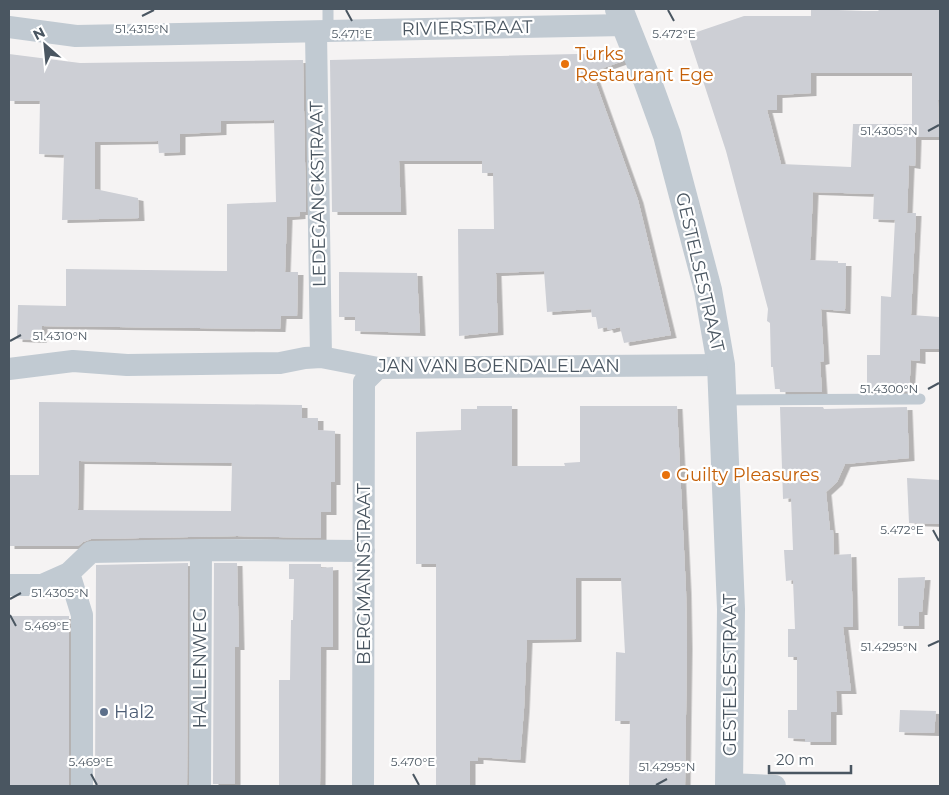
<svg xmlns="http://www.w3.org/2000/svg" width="949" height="795" font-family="Montserrat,sans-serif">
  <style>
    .building { fill: #cdcfd5; fill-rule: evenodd; filter: url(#shadow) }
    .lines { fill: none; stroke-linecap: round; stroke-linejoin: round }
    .service { stroke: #c1cad2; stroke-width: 11 }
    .minor { stroke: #c1cad2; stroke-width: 22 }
    .tertiary { stroke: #c1cad2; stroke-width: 28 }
    .ticks { fill: none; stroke: #4a5661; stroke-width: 2 }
    .food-dot { fill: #e8710a; stroke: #fff; stroke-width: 2 }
    .service-dot { fill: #5c6f8a; stroke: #fff; stroke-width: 2 }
    .labels { text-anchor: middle; stroke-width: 4.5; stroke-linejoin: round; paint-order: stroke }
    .street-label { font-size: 18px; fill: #4a5661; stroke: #fff }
    .food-label { font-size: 18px; fill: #c56008; stroke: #fff; text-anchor: start }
    .service-label { font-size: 18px; fill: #4e5e75; stroke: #fff; text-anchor: start }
    .ticks-label { font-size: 12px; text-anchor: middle; fill: #4a5661; stroke: #fff; stroke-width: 4.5; stroke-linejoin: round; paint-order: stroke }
  </style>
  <defs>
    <filter id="shadow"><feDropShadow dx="5.5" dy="3" stdDeviation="0" flood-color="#0004"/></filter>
  </defs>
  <rect width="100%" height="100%" fill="#f5f3f3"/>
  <path class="building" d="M 811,9 L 864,11 L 878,11 L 880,9 L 940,10 L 940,100 L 938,100 L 939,137 L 916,137 L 915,166 L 909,165 L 907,213 L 916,213 L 911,315 L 940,317 L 940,349 L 920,349 L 920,361 L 911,360 L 909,392 L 867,392 L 867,355 L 880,355 L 881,296 L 891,297 L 895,220 L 873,219 L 874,194 L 813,192 L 810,260 L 838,261 L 838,263 L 846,263 L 845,311 L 821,309 L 824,361 L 820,362 L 822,392 L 780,392 L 780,389 L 775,389 L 773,367 L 771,367 L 770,323 L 767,321 L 768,309 L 726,151 L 688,35 L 744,16 L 811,16 ZM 811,73 L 912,73 L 912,124 L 853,124 L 851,167 L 781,164 L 767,110 L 777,110 L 777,95 L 811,93 Z
    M 620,53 L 623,61 L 592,72 L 638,200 L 671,335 L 624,343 L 620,327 L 608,330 L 607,327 L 598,329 L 596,317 L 592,317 L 591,309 L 547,312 L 544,271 L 496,273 L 498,332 L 459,336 L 458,229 L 494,229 L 493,173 L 482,173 L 482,161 L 399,161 L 401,212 L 332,212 L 330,60 Z
    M 9,54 L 80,63 L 303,60 L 306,212 L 300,212 L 300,216 L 287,217 L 285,272 L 298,272 L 297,316 L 281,316 L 280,329 L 42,326 L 41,340 L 17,339 L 18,305 L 66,306 L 66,269 L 227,271 L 227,204 L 276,202 L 274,120 L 221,121 L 221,132 L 180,134 L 180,152 L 159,153 L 158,141 L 95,142 L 95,189 L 138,198 L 139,218 L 62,220 L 64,155 L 39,154 L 40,101 L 9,101 Z
    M 339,272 L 417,273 L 420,333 L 355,331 L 355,317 L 339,317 Z
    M 39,402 L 302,405 L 302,418 L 318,418 L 318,430 L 335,431 L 335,482 L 331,482 L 331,512 L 321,512 L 321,538 L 237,536 L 91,539 L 83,542 L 78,546 L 9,546 L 9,475 L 39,475 ZM 79,461 L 232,463 L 231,511 L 78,510 Z
    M 477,406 L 512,406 L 512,466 L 565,466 L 564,463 L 580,462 L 580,406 L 677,406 L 686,591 L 687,646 L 685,786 L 629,786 L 630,721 L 615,721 L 616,652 L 625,653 L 621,578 L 576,578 L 576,639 L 527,640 L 524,709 L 520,760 L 478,757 L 478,761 L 470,761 L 470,786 L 436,786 L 436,564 L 416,564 L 416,432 L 461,430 L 461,409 L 477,409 Z
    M 780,407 L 823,407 L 824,409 L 907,407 L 909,458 L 845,464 L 837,482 L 826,492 L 830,530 L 833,530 L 834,555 L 851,554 L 853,627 L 843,627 L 851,691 L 836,691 L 837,712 L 831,712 L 831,742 L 805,742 L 805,739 L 788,738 L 788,710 L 797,710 L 797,657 L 788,657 L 788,629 L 795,629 L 793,580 L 786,581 L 784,550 L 793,550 L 791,498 L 783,499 Z
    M 907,478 L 940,480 L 940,524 L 909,523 Z
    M 188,563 L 187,786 L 95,786 L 96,565 Z
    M 214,563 L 237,563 L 239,647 L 235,647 L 235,784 L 213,784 Z
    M 289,564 L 321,564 L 321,568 L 333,567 L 333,647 L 321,647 L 320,786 L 279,785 L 279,680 L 290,680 L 291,620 L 293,620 L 294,579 L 289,579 Z
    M 925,577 L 922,612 L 919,612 L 919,626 L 898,626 L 898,578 Z
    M 9,616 L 69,616 L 69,786 L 9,786 Z
    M 900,710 L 936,711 L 934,733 L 899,732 Z"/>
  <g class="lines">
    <path class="service" d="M 328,9 L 328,31
      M 723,400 L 920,399"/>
    <path class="minor" d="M 9,27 L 76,36 L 625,25
      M 316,32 L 321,357
      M 9,369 L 73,361 L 127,365 L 280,363 L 305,358 L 321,357 L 378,368 L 721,365
      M 69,573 L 82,615 L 82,786
      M 9,585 L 42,585 L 69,573 L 91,552 L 201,550 L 364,551
      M 729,784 L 775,786
      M 200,786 L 201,550
      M 363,786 L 364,382 L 378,368"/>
    <path class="tertiary" d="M 619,9 L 646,77 L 667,135 L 708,290 L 721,365 L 731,609 L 729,786"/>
  </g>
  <path class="ticks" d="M 346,10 L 352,21M 668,10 L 674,21M 142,16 L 154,10M 928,131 L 939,125M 10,341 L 21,335M 928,389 L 939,383M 933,530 L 939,541M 10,599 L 21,593M 10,615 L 16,626M 928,646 L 939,641M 91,774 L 97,785M 413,774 L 419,785M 656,785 L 667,779"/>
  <g class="food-dot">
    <circle cx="565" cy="64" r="5"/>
    <circle cx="666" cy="475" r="5"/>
  </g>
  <circle class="service-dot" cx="104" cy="712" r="5"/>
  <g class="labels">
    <g class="street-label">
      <text transform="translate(467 28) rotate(-1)" y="6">RIVIERSTRAAT</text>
      <text transform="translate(318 194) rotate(-91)" y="6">LEDEGANCKSTRAAT</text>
      <text transform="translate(700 272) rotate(77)" y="6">GESTELSESTRAAT</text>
      <text x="499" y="372">JAN VAN BOENDALELAAN</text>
      <text transform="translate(364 574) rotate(-90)" y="6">BERGMANNSTRAAT</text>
      <text transform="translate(200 668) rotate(-90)" y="6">HALLENWEG</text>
      <text transform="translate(730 675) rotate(-90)" y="6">GESTELSESTRAAT</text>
    </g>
    <g class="food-label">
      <text x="575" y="60">Turks<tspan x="575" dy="21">Restaurant Ege</tspan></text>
      <text x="676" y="481">Guilty Pleasures</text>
    </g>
    <g class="service-label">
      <text x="114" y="718">Hal2</text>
    </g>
  </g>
  <g class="ticks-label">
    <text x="142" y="33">51.4315°N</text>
    <text x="352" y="38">5.471°E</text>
    <text x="674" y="38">5.472°E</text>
    <text x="889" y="135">51.4305°N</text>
    <text x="60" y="340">51.4310°N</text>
    <text x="889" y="393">51.4300°N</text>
    <text x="902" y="534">5.472°E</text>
    <text x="60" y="597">51.4305°N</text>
    <text x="47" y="630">5.469°E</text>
    <text x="889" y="651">51.4295°N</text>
    <text x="91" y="766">5.469°E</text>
    <text x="413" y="766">5.470°E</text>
    <text x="667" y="771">51.4295°N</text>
  </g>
  <rect width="949" height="795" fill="none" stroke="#4a5661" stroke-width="20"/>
  <g transform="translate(45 45) rotate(333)" stroke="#ffffff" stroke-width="4" paint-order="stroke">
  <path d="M0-4L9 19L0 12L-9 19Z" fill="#4a5661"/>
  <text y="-8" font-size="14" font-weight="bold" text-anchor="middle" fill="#4a5661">N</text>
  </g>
  <path d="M769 765v8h82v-8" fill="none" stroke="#4a5661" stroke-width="2.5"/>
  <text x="776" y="765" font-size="15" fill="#4a5661" stroke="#ffffff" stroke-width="4" paint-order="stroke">20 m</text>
</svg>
